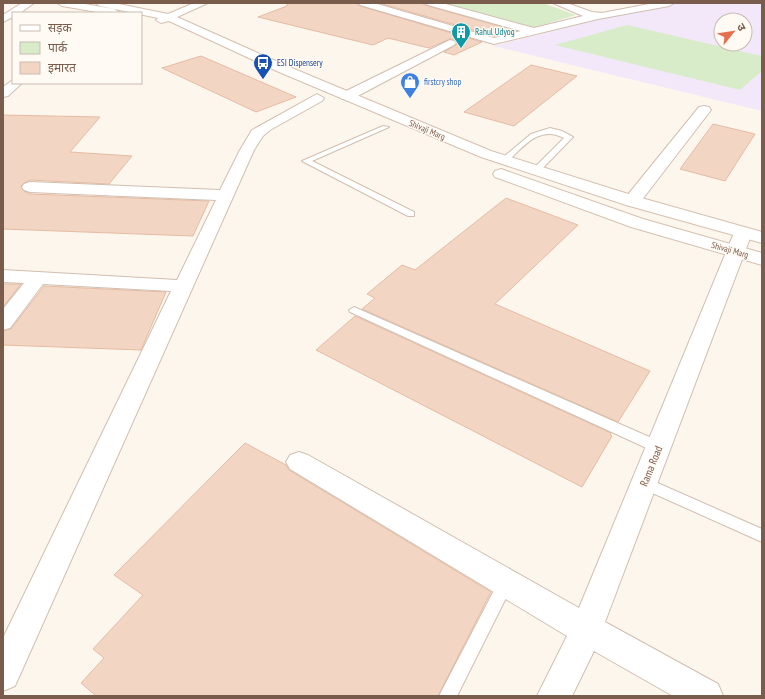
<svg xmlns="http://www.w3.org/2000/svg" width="765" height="699" font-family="'PT Sans Narrow','Noto Sans Devanagari',sans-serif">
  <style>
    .education { fill: #f3e8fa; fill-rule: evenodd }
    .green { fill: #d8ecc9 }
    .building { fill: #f3d5c3; stroke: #e6bba3 }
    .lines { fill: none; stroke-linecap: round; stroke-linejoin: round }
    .lane-casing { stroke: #d1beb0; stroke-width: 2 }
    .street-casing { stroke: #d1beb0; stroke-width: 2 }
    .secondary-casing { stroke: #d6c0b0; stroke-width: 2 }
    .lane { fill: #fff; fill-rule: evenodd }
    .street { fill: #fff; fill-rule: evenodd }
    .secondary { fill: #fff; fill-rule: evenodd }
    .labels { text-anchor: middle; stroke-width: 3; stroke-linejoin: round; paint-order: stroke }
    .far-culture-label { font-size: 9px; fill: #0d838f; stroke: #fffaf3; text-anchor: start }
    .far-transit-label { font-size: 9px; fill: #164399; stroke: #fffaf3; text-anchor: start }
    .far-shop-label { font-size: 9px; fill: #366cbe; stroke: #fffaf3; text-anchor: start }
    .far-street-label { font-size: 9px; fill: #7a5c4d; stroke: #fffaf3 }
    .street-label { font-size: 11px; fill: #7a5c4d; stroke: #fffaf3 }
  </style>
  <rect width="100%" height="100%" fill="#fdf6ec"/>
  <path class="education" d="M 665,3 L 762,3 L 762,111 L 493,46 ZM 721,20 L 745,20 L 745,44 L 721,44 Z"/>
  <path class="green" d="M 440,3 L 543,3 L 576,15 L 532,28 Z
    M 627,25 L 762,56 L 762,71 L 740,90 L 555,45 Z"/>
  <path class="building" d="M 287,3 L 356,3 L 360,6 L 482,42 L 454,55 L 444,52 L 457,44 L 455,40 L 450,39 L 429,48 L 388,38 L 373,45 L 258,17 L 287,6 Z
    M 379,3 L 421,3 L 428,6 L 510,29 L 494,36 Z
    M 201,56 L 296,97 L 256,112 L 162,68 Z
    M 531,65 L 577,76 L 514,126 L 464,112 Z
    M 3,115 L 100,117 L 70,152 L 132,156 L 109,184 L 30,180 L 24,183 L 21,186 L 24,191 L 30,194 L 209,201 L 193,236 L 3,229 Z
    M 713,124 L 755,134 L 725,181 L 680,169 Z
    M 506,198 L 578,225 L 495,304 L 650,371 L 618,422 L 362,309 L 375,298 L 367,294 L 402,265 L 415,270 Z
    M 3,284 L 21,284 L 3,307 Z
    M 44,286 L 166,292 L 141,350 L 3,345 L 3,331 L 11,329 Z
    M 355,316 L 611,433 L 610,435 L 612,436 L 582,487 L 316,350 Z
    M 245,443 L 286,465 L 289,470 L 491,592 L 438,696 L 96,696 L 81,683 L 104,658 L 93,649 L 143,595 L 114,575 Z"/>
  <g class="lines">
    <defs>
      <path id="lane" d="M 383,126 L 389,127 L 312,161 L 414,212 L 414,216 L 408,216 L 302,161 Z
        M 550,128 L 562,131 L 573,137 L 539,172 L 532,170 L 564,138 C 539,125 524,146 507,162 L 500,160 L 531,134 Z
        M 354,307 L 663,443 L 664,447 L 663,451 L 658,452 L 653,451 L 350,312 L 349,310 Z
        M 644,477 L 762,529 L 762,542 L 639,487 L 637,483 L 639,479 Z
        M 506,575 L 511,577 L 514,582 L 457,696 L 439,696 L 501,577 Z"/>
      <path id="street" d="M 22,3 L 34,3 L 20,13 L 13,13 L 13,17 L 3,22 L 3,15 Z
        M 358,3 L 374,3 L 494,38 L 521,31 L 428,5 L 426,3 L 442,3 L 534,28 L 583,16 L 553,3 L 567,3 L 592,12 L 602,13 L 654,3 L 674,3 L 669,6 L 598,19 L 494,44 L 360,5 Z
        M 450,40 L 454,41 L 456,43 L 454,45 L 352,99 L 342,99 L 341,96 L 342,93 Z
        M 13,80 L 13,83 L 22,83 L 8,96 L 3,97 L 3,87 Z
        M 317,94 L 324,98 L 322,101 L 270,130 L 263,136 L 254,150 L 15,686 L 3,691 L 3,638 L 171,291 L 43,284 L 10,328 L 3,330 L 3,309 L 24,283 L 3,282 L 3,270 L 177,280 L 216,200 L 30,192 L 24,190 L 22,187 L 24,184 L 30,182 L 220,190 L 240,150 L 252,130 Z
        M 704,106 L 709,107 L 711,110 L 638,205 L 632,206 L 626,205 L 624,201 L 626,197 L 699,107 Z
        M 743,228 L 749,229 L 752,233 L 605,622 L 718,684 L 723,696 L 673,696 L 594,651 L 572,696 L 537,696 L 567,636 L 290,469 L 286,462 L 290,455 L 299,452 L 308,455 L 579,608 L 734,233 L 737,229 Z"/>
      <path id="secondary" d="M 57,3 L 79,3 L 114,9 L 119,12 L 103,13 L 62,6 Z
        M 95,3 L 114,3 L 168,14 L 194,3 L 208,3 L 177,17 L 287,66 L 491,151 L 638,197 L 762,232 L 762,243 L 626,205 L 481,157 L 279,72 L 169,21 L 161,23 L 156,20 L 158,18 L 100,6 Z
        M 501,169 L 643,219 L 762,253 L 762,265 L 631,227 L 495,177 L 493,174 L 495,171 Z"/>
    </defs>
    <use href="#lane" class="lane-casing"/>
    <use href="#street" class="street-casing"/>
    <use href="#secondary" class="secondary-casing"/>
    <use href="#lane" class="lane"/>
    <use href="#street" class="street"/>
    <use href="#secondary" class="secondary"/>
  </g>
  <defs>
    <symbol id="building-pin" viewBox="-11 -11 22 30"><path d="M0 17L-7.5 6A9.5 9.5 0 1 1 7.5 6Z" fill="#0f9aa8" stroke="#fffaf3"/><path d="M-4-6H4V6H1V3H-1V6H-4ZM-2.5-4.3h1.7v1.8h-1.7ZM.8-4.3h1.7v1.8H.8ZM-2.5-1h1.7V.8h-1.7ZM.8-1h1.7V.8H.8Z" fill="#fff"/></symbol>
    <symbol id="bus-pin" viewBox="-11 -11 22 30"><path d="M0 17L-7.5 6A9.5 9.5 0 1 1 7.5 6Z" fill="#1a4fb4" stroke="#fffaf3"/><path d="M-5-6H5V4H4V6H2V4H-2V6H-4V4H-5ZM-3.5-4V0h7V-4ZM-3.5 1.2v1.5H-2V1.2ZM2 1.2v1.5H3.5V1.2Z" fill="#fff"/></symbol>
    <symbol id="shop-pin" viewBox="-11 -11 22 30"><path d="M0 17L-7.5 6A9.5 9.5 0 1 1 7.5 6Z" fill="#3f7fe0" stroke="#fffaf3"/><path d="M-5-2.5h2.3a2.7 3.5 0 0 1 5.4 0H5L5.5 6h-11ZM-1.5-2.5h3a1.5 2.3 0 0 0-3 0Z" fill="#fff"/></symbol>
  </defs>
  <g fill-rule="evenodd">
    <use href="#building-pin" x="450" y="21" width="22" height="30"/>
    <use href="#bus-pin" x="252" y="52" width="22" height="30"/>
    <use href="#shop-pin" x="399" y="71" width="22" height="30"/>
  </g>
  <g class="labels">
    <g class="far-culture-label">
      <text x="475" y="35">Rahul Udyog</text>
    </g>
    <g class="far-transit-label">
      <text x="277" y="66">ESI Dispensery</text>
    </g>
    <g class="far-shop-label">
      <text x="424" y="85">firstcry shop</text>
    </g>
    <g class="far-street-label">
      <text transform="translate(427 130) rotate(23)" y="3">Shivaji Marg</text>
      <text transform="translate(730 250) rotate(16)" y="3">Shivaji Marg</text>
    </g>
    <g class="street-label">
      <text transform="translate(651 466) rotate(-68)" y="4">Rama Road</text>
    </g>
  </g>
  <rect width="765" height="699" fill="none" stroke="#7a5c4d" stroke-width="8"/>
  <rect x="12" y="12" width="130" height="72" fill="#fffaf3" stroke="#cabbb1"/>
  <rect x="20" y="25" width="20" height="6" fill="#ffffff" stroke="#cabbb1"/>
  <text x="48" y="32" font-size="12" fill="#7a5c4d">सड़क</text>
  <rect x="20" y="42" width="20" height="12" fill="#d8ecc9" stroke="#cabbb1"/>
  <text x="48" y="52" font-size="12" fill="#7a5c4d">पार्क</text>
  <rect x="20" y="62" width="20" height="12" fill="#f3d5c3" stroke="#cabbb1"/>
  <text x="48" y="72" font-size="12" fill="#7a5c4d">इमारत</text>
  <g transform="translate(733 32) rotate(60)"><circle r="19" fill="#fffaf3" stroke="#cabbb1"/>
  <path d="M0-3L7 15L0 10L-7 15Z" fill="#e76f51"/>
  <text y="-6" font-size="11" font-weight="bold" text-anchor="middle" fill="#7a5c4d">उ</text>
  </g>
</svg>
